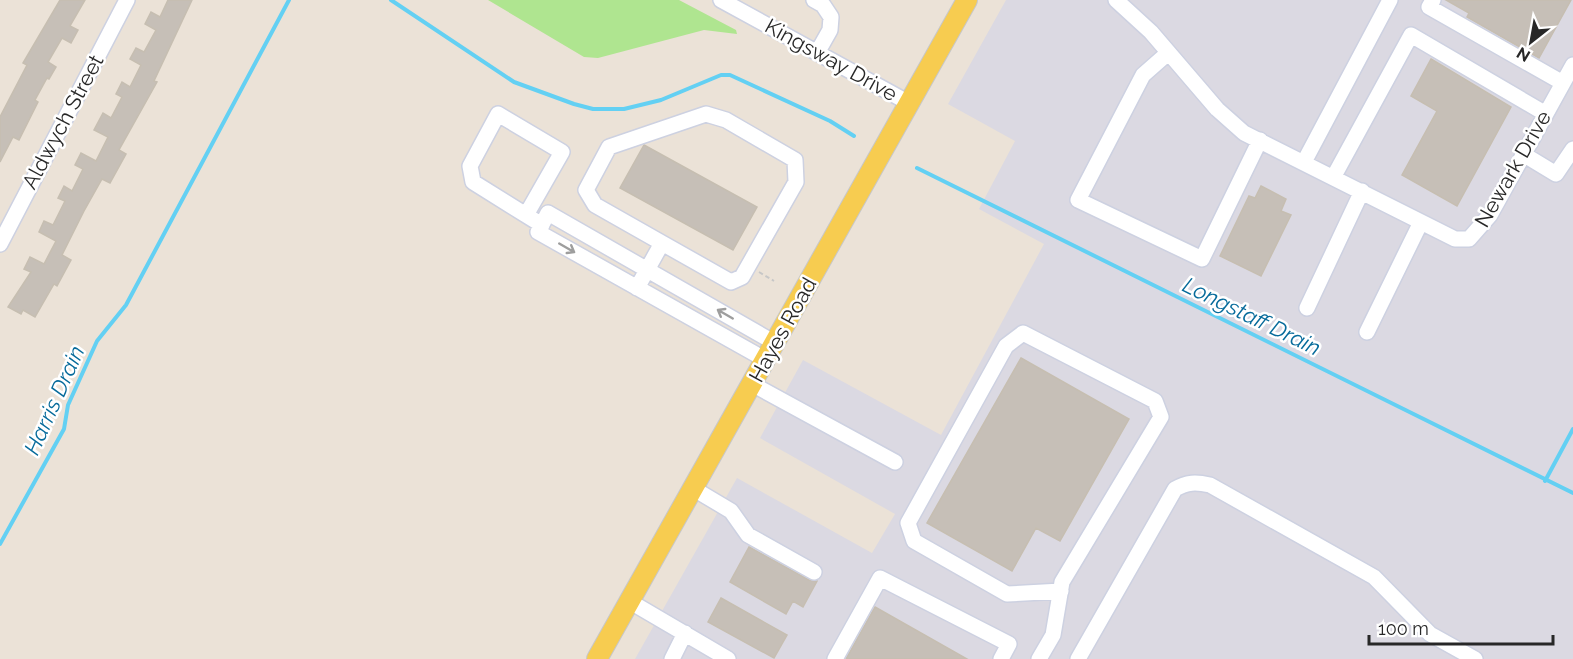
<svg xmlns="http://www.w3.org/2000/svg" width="1573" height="659" font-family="Raleway,sans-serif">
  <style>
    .industrial { fill: #dbd9e2 }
    .green { fill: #afe590 }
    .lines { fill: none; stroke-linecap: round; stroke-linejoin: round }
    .stream { stroke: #63d0f3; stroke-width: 4 }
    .building { fill: #c6bfb7; stroke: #c6beb1; stroke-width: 1.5 }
    .minor-casing { stroke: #cdd1e1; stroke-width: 18 }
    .major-casing { stroke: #c7c7c7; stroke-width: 22 }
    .path { stroke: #c7c7c7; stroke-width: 2; stroke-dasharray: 4.5 3; stroke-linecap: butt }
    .minor { stroke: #fff; stroke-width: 15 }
    .major { stroke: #f7cc50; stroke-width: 20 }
    .oneway { stroke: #9e9e9e }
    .labels { text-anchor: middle; stroke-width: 5; stroke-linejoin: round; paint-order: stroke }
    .street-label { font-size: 21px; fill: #272727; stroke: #fff }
    .water-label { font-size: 22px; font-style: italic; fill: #076b9b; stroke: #fff }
  </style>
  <rect width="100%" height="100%" fill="#ebe2d7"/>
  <path class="industrial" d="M 1006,0 L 1573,0 L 1573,659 L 635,659 L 737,478 L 872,553 L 895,514 L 760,438 L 803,360 L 941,435 L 1044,244 L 979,209 L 1015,141 L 948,104 Z"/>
  <path class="green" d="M 488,0 L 679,0 L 736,30 L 737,34 L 704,30 L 598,58 L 584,57 Z"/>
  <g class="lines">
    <path class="stream" d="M 391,0 L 514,82 L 574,104 L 593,109 L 624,109 L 661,100 L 721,75 L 730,75 L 830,121 L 854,136
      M 917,168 L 1573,493
      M 1545,481 L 1573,429
      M 0,544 L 64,429 L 68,405 L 97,341 L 126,305 L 289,0"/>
  </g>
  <path class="building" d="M 60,0 L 85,0 L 70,26 L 78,30 L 71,43 L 62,38 L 48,62 L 56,67 L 49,79 L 47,78 L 35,100 L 38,102 L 19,140 L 13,137 L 0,162 L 0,117 L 27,65 L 23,63 Z
    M 168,0 L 192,0 L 154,81 L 157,82 L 119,150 L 126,154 L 110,183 L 102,179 L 84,211 L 62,255 L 71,260 L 57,286 L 54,284 L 35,317 L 23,310 L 21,314 L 8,307 L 31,272 L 24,269 L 30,257 L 44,264 L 56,241 L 39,232 L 44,221 L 53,225 L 65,201 L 58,198 L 64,186 L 72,191 L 83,169 L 75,165 L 81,153 L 96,161 L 108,137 L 94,130 L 103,113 L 111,118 L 122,97 L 116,94 L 122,82 L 130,87 L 141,65 L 130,59 L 136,48 L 144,52 L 156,30 L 145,24 L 151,12 L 160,17 Z
    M 1446,0 L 1571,0 L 1539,58 L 1467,17 L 1469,13 Z
    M 1431,59 L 1511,107 L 1457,206 L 1402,175 L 1437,111 L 1411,96 Z
    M 644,145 L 757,207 L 733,250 L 620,188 Z
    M 1261,186 L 1286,199 L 1281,211 L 1291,215 L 1261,276 L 1220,256 L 1249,196 L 1255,198 Z
    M 1021,358 L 1129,419 L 1060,541 L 1036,528 L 1012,571 L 927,523 Z
    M 749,547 L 809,580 L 817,581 L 803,607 L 793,601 L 786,614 L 730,582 Z
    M 721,598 L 787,635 L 774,658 L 708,622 Z
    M 875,607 L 967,659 L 846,659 Z"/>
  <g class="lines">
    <defs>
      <path id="minor" d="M 721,0 L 909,103
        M 814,0 L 823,5 L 831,17 L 830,30 L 817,53
        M 1116,0 L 1151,32 L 1217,109 L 1244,133 L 1455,239 L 1469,239 L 1490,215 L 1573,65
        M 1433,0 L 1429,7 L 1563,83
        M 1168,53 L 1143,75 L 1078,200 L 1202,259 L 1260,140
        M 1523,154 L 1556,174 L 1573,149
        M 1304,162 L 1390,0
        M 1334,176 L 1411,35 L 1546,114
        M 526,215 L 562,152 L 498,114 L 470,166 L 473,182 L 542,225
        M 0,244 L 127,0
        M 637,288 L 662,243 L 595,205 L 586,190 L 609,147 L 706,114 L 726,120 L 795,160 L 796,182 L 742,277 L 731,282 L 662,243
        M 1307,308 L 1362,191
        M 1367,332 L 1421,222
        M 766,360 L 538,232 L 548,213 L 775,343
        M 752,384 L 895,462
        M 694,489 L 731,511 L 748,535 L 814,572
        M 629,601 L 728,659
        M 672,659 L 685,633
        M 835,659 L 880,578 L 1009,644 L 1001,659
        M 1039,659 L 1053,635 L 1062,582 L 1161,417 L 1155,401 L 1023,333 L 1006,346 L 908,523 L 914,541 L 1007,594 L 1061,591
        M 1078,659 L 1175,489 C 1187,482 1196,482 1210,485 L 1374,577 L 1430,634 L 1475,659"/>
      <path id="major" d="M 597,659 L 967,0"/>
    </defs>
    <use href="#minor" class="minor-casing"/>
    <use href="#major" class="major-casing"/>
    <path class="path" d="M 759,272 L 774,281"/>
    <use href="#minor" class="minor"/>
    <use href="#major" class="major"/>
  </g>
  <defs><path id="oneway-shaft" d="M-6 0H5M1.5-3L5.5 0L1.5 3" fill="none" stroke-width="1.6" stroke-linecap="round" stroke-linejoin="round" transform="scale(1.5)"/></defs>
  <g class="oneway">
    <use href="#oneway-shaft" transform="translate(567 248) rotate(30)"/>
    <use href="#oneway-shaft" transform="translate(725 314) rotate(-150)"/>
  </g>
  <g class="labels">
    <g class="street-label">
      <text transform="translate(831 60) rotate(29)" y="7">Kingsway Drive</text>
      <text transform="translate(63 122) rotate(-62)" y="7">Aldwych Street</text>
      <text transform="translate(1513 169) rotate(-60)" y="7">Newark Drive</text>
      <text transform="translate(783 330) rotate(-61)" y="7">Hayes Road</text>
    </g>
    <g class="water-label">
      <text transform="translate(1252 316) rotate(26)" y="8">Longstaff Drain</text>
      <text transform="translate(54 400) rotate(-66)" y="8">Harris Drain</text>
    </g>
  </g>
  <g transform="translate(1531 42) rotate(211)" stroke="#ffffff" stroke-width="4.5" paint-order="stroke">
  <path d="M0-4.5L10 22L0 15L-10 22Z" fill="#272727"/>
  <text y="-9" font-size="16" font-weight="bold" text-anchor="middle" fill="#272727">N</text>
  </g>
  <path d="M1369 635v9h184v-9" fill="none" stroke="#272727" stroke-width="3"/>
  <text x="1378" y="635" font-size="18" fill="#272727" stroke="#ffffff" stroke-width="4.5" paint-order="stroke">100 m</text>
</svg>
